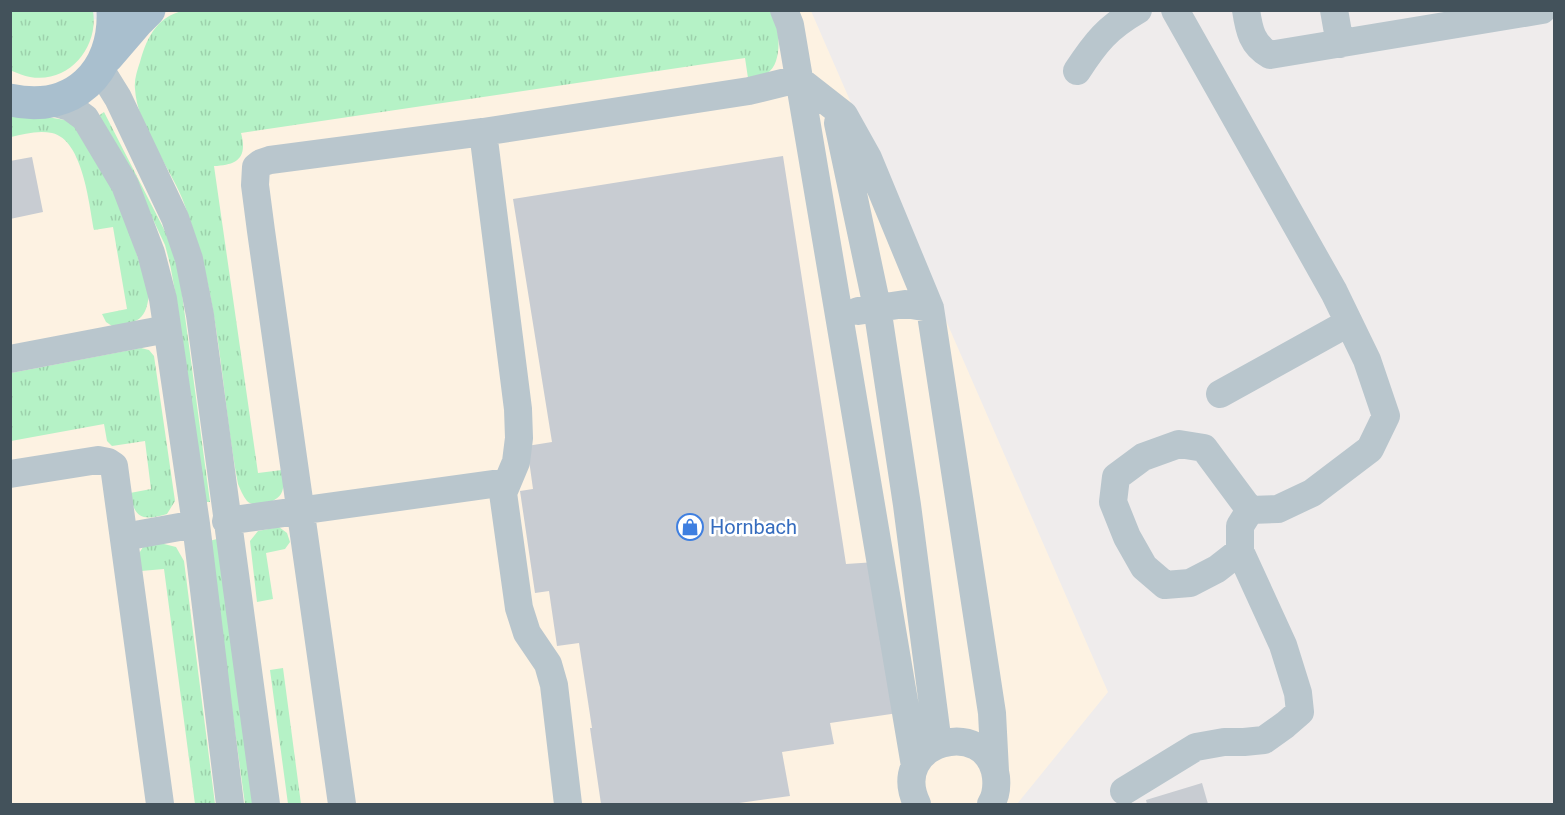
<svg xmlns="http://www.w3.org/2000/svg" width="1565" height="815" font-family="Roboto,sans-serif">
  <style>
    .commercial { fill: #fdf2e2 }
    .grass { fill: url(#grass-tufts) }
    .building { fill: #c8ccd2 }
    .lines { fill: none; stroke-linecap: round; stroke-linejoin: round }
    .minor { stroke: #b9c6cd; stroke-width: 28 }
    .major { stroke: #a9bfce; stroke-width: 33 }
    .labels { text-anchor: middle; stroke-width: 5; stroke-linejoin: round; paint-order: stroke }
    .shop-label { font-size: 20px; fill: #366cbe; stroke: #fff; text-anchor: start }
  </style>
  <defs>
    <pattern id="grass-tufts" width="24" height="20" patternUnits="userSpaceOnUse" patternTransform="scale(1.5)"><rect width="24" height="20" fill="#b5f2c6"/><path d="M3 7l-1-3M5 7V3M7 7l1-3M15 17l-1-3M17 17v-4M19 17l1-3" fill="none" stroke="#9dd1ac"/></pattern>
  </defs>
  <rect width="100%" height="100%" fill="#efecec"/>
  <path class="commercial" d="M 189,10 L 811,11 L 1108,692 L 1017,804 L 11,804 L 10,36 L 48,24 Z"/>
  <path class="grass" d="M 189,10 L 772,10 C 779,25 784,63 767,73 C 762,76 754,76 748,78 L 745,58 L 241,133 C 248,159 236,165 214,166 L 258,473 L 282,470 C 283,477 285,487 281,494 C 275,503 255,509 247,501 C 243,496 240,489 238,484 C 223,404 221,323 198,245 C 193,229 188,213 182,198 C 168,164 137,125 135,89 C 134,80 137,71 140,62 C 147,36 159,13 189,10 Z
    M 10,11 L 93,11 C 99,47 69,84 30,77 C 24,76 18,73 12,71 L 10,70 Z
    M 104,112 L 171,243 L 180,279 L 210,502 L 204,502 L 177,302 L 170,264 L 165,245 L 150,213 L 94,119 Z
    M 11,115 L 47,117 L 71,121 L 108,165 L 149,292 C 147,320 138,323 112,326 L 106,322 L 102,314 L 127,309 L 113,227 L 94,230 C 89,204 83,140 52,133 C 38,130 24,134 11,137 Z
    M 141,348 L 149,350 L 154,356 L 175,501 L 167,514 C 143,521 134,519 130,493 L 151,489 L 145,441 L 112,446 L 107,441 L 104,424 L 11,441 L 11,373 Z
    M 279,527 L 287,533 L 290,542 L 285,549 L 266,553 L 273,599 L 257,602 L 250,541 L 258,531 Z
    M 217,539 L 253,804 L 245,804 L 209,541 Z
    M 160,543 L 176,547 L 184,561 L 215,804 L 195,804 L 164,569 L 141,571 L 138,555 L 143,547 Z
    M 283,668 L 301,804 L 288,804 L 270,670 Z"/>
  <path class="building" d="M 783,156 L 846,564 L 876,562 L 898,713 L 830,723 L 834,744 L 782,752 L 790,796 L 732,804 L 601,804 L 590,728 L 592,728 L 579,643 L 557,646 L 549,591 L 535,593 L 520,491 L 533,489 L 527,446 L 552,442 L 513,199 Z
    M 32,157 L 43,212 L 10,219 L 10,161 Z
    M 1202,783 L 1208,804 L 1147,804 L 1146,800 Z"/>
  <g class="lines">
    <path class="minor" d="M 784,10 L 790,25 L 915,766
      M 1246,10 C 1249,30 1252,45 1270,55 L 1542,10
      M 1334,10 L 1340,44
      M 100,69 L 118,98 L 175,218 L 189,259 L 200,315 L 266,804
      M 1077,71 C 1096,42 1107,28 1138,10
      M 52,102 L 70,107 L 85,118 L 125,185 L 151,253 L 163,299 L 196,524 L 230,804
      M 838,123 L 877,307 L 907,505 L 938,744
      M 483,132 L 518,409 L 519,438 L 516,462 L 503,493 L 519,608 L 527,633 L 548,664 L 554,685 L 568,804
      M 858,311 L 905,304 L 930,308
      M 10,359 L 167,329
      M 1220,394 L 1348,323
      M 10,474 L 98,460 L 108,462 L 114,466 L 160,804
      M 226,521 L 507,482
      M 124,537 L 196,524
      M 1240,551 L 1217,569 L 1190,583 L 1165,585 L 1144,567 L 1127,537 L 1113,502 L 1116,477 L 1143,457 L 1179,444 L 1204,448 L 1250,510
      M 1124,791 L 1196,747 L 1224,742 L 1244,742 L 1264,740 L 1285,725 L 1300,712 L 1298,693 L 1283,645 L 1240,551 L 1240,526 L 1250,510 L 1278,509 L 1312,493 L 1370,449 L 1386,416 L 1367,360 L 1334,292 L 1175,10
      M 342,804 L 261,231 L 255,185 L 256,167 L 261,163 L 270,160 L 483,132 L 749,91 L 798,79 L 844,115 L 868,158 L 930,308 L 992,713 L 995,771
      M 917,804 C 887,741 988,715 996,777 C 997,787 996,796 991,804"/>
    <path class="major" d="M 107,57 L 138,21 L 149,10
      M 10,100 C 73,114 116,72 113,10"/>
  </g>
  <defs>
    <symbol id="shop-ring" viewBox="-11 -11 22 22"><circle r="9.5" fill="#fff" stroke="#3f7fe0" stroke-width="1.5"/><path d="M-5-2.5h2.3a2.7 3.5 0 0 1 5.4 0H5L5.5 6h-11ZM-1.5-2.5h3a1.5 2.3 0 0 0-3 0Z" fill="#3f7fe0"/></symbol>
  </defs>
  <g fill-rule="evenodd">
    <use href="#shop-ring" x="675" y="512" width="30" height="30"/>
  </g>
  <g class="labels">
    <g class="shop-label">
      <text x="710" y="534">Hornbach</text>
    </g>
  </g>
  <rect width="1565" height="815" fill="none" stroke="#43525b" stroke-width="24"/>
</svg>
